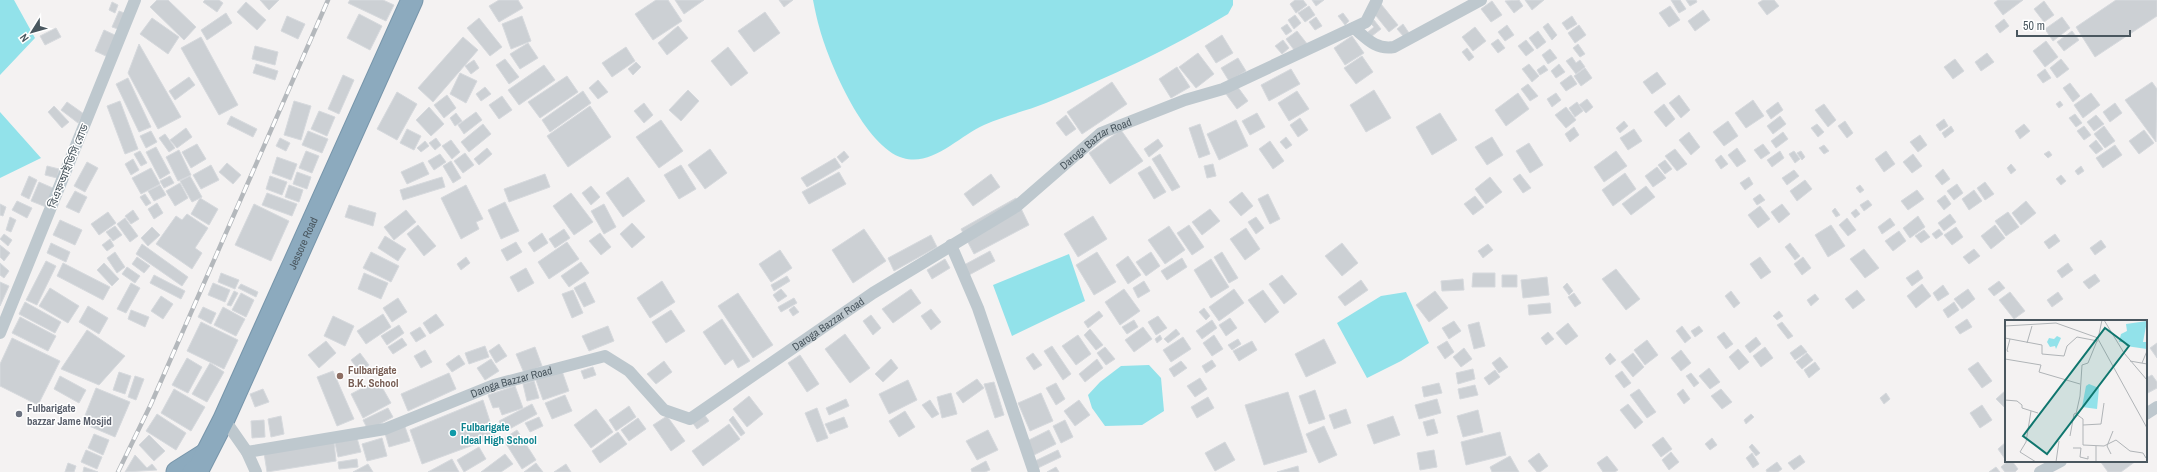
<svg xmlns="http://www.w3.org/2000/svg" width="2157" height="472" font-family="'Archivo Narrow','Noto Sans Bengali',sans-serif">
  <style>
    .water { fill: #92e2ea }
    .building { fill: #ccd0d4; stroke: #d6d9dd }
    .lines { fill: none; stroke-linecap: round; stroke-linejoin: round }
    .highway-casing { stroke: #7795aa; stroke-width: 23 }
    .street { stroke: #bec8ce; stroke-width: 12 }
    .highway { stroke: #8caabe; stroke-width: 21 }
    .rail-casing { stroke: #b4b8bc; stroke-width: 4.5 }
    .rail { stroke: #fff; stroke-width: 3; stroke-dasharray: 9; stroke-linecap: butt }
    .education-dot { fill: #8d6e63; stroke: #fff; stroke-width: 1.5 }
    .worship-dot { fill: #6b7280; stroke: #fff; stroke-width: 1.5 }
    .culture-dot { fill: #0f9aa8; stroke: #fff; stroke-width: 1.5 }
    .labels { text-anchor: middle; stroke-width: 3; stroke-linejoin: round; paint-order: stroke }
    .street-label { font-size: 11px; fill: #4a575f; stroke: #fff }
    .education-label { font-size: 11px; font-weight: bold; fill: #785e54; stroke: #fff; text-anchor: start }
    .worship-label { font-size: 11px; font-weight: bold; fill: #5b616d; stroke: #fff; text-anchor: start }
    .culture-label { font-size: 11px; font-weight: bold; fill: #0d838f; stroke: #fff; text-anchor: start }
    .inset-road { fill: none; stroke: #b0b4b7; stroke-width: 1 }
    .view { fill: #0f766e; fill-opacity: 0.15; stroke: #0f766e; stroke-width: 2 }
    .inset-edge { fill: none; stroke: #4a575f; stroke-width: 2 }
  </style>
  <rect width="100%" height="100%" fill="#f4f2f2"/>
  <path class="water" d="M 0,0 L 14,0 L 35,38 L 0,75 Z
    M 813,0 L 1233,0 L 1233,5 L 1228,14 C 1170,49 1109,77 1046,103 C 1026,111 1004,116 984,125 C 959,136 932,167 903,158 C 865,147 830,65 820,30 C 817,20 815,10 813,0 Z
    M 0,112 L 41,158 L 0,178 Z
    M 1069,254 L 1085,301 L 1012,336 L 993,285 Z
    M 1406,292 L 1429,343 L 1401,361 L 1367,378 L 1337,323 L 1381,296 Z
    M 1149,365 L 1161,378 L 1164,411 L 1142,425 L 1105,426 L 1092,408 L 1088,395 L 1100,382 L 1121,366 Z"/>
  <path class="building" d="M 157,0 L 168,0 L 196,27 L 184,40 L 150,7 Z
    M 205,0 L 219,0 L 223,3 L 217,12 L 203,2 Z
    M 260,0 L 279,0 L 269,10 Z
    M 350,0 L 383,0 L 394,5 L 386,21 L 348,3 Z
    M 499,0 L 518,0 L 523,8 L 499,22 L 489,6 Z
    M 656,0 L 668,0 L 682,21 L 653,40 L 635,14 Z
    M 675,0 L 704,0 L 684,14 Z
    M 779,0 L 793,0 L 784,7 Z
    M 1295,0 L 1303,0 L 1307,5 L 1296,13 L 1290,4 Z
    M 1312,0 L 1324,0 L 1316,6 Z
    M 1519,0 L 1523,6 L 1514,13 L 1505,1 Z
    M 1525,0 L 1544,0 L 1532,10 Z
    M 1671,0 L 1680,0 L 1686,9 L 1679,13 Z
    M 1686,0 L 1696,0 L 1697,2 L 1690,6 Z
    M 1763,0 L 1774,0 L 1779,6 L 1767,15 L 1758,3 Z
    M 1998,0 L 2023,0 L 2003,15 L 1994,3 Z
    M 2116,0 L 2157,0 L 2157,16 L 2095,57 L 2076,27 Z
    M 1492,1 L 1502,15 L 1491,22 L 1481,9 Z
    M 2044,1 L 2054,15 L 2044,22 L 2034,9 Z
    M 112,2 L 118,5 L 115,13 L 109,10 Z
    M 246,2 L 266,20 L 257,30 L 237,12 Z
    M 1381,4 L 1398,25 L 1389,32 L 1372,11 Z
    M 1309,6 L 1315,15 L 1305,22 L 1298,13 Z
    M 1670,6 L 1680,20 L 1669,27 L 1659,13 Z
    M 1703,10 L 1710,20 L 1695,31 L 1688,21 Z
    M 119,11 L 127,14 L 121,30 L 112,27 Z
    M 765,12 L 780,33 L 754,52 L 738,31 Z
    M 226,13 L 232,23 L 207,40 L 201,30 Z
    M 1343,13 L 1349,21 L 1345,25 L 1338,16 Z
    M 359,14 L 382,26 L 370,50 L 347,38 Z
    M 1295,15 L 1301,23 L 1294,29 L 1288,20 Z
    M 287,16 L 305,24 L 298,39 L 281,31 Z
    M 522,16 L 531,41 L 511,49 L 502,24 Z
    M 1572,16 L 1577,24 L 1567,30 L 1562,23 Z
    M 1316,17 L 1322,26 L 1315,30 L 1309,22 Z
    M 2062,17 L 2070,28 L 2053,41 L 2045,29 Z
    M 152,18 L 179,37 L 168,54 L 140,34 Z
    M 479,18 L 502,47 L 490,56 L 467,28 Z
    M 2004,19 L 2009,26 L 2000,33 L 1995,26 Z
    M 1374,20 L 1381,29 L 1372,36 L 1368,32 L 1374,27 L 1370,23 Z
    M 1548,23 L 1557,35 L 1552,40 L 1543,27 Z
    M 1287,24 L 1292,31 L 1286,35 L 1281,28 Z
    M 1403,24 L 1409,33 L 1404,37 L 1397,29 Z
    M 1507,25 L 1514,35 L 1505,41 L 1498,32 Z
    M 1579,25 L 1586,35 L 1575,43 L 1568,33 Z
    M 678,26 L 688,38 L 667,55 L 658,43 Z
    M 1475,27 L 1486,41 L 1473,51 L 1462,37 Z
    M 56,28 L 61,37 L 45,45 L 40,36 Z
    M 104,30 L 117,36 L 108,57 L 95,51 Z
    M 1297,31 L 1308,45 L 1297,54 L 1286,39 Z
    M 1538,31 L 1546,42 L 1537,49 L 1529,38 Z
    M 2072,31 L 2079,40 L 2064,51 L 2057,42 Z
    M 1222,35 L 1233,53 L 1216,63 L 1205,46 Z
    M 1352,36 L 1364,53 L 1345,65 L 1334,48 Z
    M 201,37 L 238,105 L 219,115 L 181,48 Z
    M 463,37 L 478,50 L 433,102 L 418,88 Z
    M 1498,39 L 1505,48 L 1498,53 L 1491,44 Z
    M 1283,40 L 1289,48 L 1282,54 L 1275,46 Z
    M 1526,40 L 1534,50 L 1526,56 L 1518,46 Z
    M 2046,41 L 2058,57 L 2045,67 L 2033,51 Z
    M 528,43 L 538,58 L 520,69 L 510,54 Z
    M 139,44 L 181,117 L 158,129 L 128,73 Z
    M 1578,44 L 1585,54 L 1580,57 L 1573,48 Z
    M 255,46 L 278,52 L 275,65 L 252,59 Z
    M 626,47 L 635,61 L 612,77 L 602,63 Z
    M 728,47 L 748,73 L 731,86 L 711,61 Z
    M 1467,48 L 1474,57 L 1469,61 L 1462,52 Z
    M 1550,49 L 1557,58 L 1548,64 L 1542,55 Z
    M 1198,53 L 1214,74 L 1196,88 L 1179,67 Z
    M 1987,53 L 1994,62 L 1981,71 L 1975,62 Z
    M 1362,56 L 1373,72 L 1356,84 L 1344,68 Z
    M 1572,57 L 1576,63 L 1580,60 L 1585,67 L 1576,74 L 1566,61 Z
    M 1238,58 L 1246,71 L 1229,81 L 1221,68 Z
    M 505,59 L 519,77 L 509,84 L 496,65 Z
    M 1955,59 L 1964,71 L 1953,79 L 1944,67 Z
    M 2061,59 L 2069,69 L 2057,78 L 2050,68 Z
    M 474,60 L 479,68 L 471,74 L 465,66 Z
    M 636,62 L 641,67 L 633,75 L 628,69 Z
    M 256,64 L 278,71 L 275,80 L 253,73 Z
    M 1529,64 L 1539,76 L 1532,82 L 1522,69 Z
    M 1559,64 L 1565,72 L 1556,78 L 1551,71 Z
    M 544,65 L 555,80 L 519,105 L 508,90 Z
    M 1544,65 L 1548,70 L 1540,75 L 1537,70 Z
    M 1177,67 L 1190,87 L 1171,98 L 1159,79 Z
    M 1585,68 L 1592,78 L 1581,86 L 1574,76 Z
    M 1291,69 L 1300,84 L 1269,101 L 1261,85 Z
    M 2045,69 L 2051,78 L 2043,83 L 2037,75 Z
    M 1657,72 L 1666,84 L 1652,94 L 1643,82 Z
    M 460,73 L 477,81 L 466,103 L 450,94 Z
    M 343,75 L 354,80 L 339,114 L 328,109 Z
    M 1571,75 L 1577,84 L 1566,91 L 1560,83 Z
    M 567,76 L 578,92 L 540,118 L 528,102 Z
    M 189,77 L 195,85 L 175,100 L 169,91 Z
    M 128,78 L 151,127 L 139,132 L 116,84 Z
    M 598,80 L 608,92 L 598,99 L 589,88 Z
    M 1112,82 L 1127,104 L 1082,134 L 1067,112 Z
    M 2152,82 L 2157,89 L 2156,142 L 2125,100 Z
    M 2070,83 L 2080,96 L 2073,102 L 2063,88 Z
    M 1528,84 L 1538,96 L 1530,101 L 1521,89 Z
    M 1237,86 L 1248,101 L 1237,109 L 1226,94 Z
    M 485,87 L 491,94 L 481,101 L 476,94 Z
    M 688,90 L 699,101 L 681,121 L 669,110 Z
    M 1374,90 L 1391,118 L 1366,132 L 1350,105 Z
    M 583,91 L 591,103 L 550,132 L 542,120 Z
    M 1297,91 L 1309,109 L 1289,121 L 1278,103 Z
    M 397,92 L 417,104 L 397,140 L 377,129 Z
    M 1518,93 L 1529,109 L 1506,126 L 1495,110 Z
    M 1556,93 L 1561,100 L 1552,107 L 1547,99 Z
    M 2091,93 L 2100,105 L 2083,118 L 2074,105 Z
    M 447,95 L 456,108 L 444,118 L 434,105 Z
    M 1679,95 L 1690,110 L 1681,118 L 1669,103 Z
    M 502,96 L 512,110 L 499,119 L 489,105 Z
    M 1587,99 L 1593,107 L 1586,113 L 1579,105 Z
    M 1753,100 L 1764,116 L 1746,128 L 1735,113 Z
    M 120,101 L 138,149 L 125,154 L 107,106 Z
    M 294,101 L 311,106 L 301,140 L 284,135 Z
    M 2060,101 L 2063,105 L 2059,108 L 2056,104 Z
    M 67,102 L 84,114 L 78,123 L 61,110 Z
    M 1577,102 L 1583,111 L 1575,117 L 1569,108 Z
    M 1778,102 L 1783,110 L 1771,119 L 1766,111 Z
    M 644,103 L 653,115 L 644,123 L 634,111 Z
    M 2115,103 L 2122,113 L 2110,122 L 2103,112 Z
    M 1664,104 L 1675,119 L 1666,127 L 1654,112 Z
    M 1824,104 L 1836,120 L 1828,127 L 1815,110 Z
    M 54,106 L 69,122 L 62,128 L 48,112 Z
    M 590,106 L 611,137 L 568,167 L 547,136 Z
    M 429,107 L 444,124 L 431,136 L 416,120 Z
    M 1566,107 L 1576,120 L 1566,128 L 1555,115 Z
    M 319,111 L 335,117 L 327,136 L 311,129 Z
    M 476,112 L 482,120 L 464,134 L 458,125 Z
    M 456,113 L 462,121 L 455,126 L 450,118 Z
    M 1257,113 L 1265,127 L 1250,135 L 1242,121 Z
    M 1440,113 L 1457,140 L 1432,155 L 1416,127 Z
    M 2075,114 L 2082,123 L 2076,127 L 2069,118 Z
    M 1066,115 L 1076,129 L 1066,136 L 1056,123 Z
    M 2096,115 L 2104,124 L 2094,131 L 2087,122 Z
    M 231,116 L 257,129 L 253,137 L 227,124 Z
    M 1780,116 L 1786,124 L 1773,134 L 1767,126 Z
    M 1300,118 L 1308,130 L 1298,137 L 1290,125 Z
    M 1944,119 L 1948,126 L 1940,131 L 1936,125 Z
    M 661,120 L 683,151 L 659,168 L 636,137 Z
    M 1236,120 L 1248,146 L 1219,160 L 1207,134 Z
    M 1624,121 L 1628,126 L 1620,133 L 1616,128 Z
    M 1728,121 L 1738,136 L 1724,146 L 1713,132 Z
    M 1845,121 L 1853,133 L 1847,138 L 1838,126 Z
    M 483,124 L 491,134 L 469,152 L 461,142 Z
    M 1200,124 L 1210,154 L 1199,158 L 1189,128 Z
    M 1817,124 L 1824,132 L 1818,137 L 1811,128 Z
    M 2024,124 L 2030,131 L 2020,139 L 2015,131 Z
    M 1951,126 L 1954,131 L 1945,138 L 1942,133 Z
    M 2084,126 L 2091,135 L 2084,140 L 2077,131 Z
    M 2104,126 L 2115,141 L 2105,148 L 2094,134 Z
    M 1574,127 L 1579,135 L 1570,142 L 1565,134 Z
    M 186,128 L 192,137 L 177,148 L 170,140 Z
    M 407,129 L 421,136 L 414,150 L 400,143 Z
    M 1634,129 L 1642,141 L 1628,150 L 1620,138 Z
    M 1121,130 L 1143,161 L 1110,184 L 1089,153 Z
    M 2144,130 L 2154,143 L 2139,154 L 2129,141 Z
    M 151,131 L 157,142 L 146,148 L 140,136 Z
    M 308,131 L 328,139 L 322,153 L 302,145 Z
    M 1689,132 L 1700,147 L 1691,155 L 1679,140 Z
    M 1783,132 L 1788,139 L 1776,148 L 1771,141 Z
    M 165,134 L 175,148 L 169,152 L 159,138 Z
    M 1920,135 L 1927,145 L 1918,152 L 1910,142 Z
    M 1286,137 L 1292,145 L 1286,149 L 1280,142 Z
    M 1492,137 L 1503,155 L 1487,165 L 1475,147 Z
    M 280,138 L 290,143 L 286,151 L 276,146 Z
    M 436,138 L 441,145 L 435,150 L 429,143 Z
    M 1158,139 L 1163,146 L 1149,157 L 1144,149 Z
    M 451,140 L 460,152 L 452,159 L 442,146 Z
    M 2096,140 L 2103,149 L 2096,154 L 2089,146 Z
    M 425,141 L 429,146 L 421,152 L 417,148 Z
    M 1270,141 L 1284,161 L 1273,169 L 1259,149 Z
    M 1529,143 L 1543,165 L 1530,173 L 1516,151 Z
    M 197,144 L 206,159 L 191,168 L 182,152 Z
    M 1763,144 L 1770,153 L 1761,159 L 1754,150 Z
    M 1824,145 L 1829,151 L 1824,154 L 1819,148 Z
    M 2115,145 L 2122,155 L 2103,168 L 2096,158 Z
    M 156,147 L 170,173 L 160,179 L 146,152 Z
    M 487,148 L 492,154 L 479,165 L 474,159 Z
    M 1737,148 L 1746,161 L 1737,167 L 1728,155 Z
    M 710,149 L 727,173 L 705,189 L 688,165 Z
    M 1675,149 L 1687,164 L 1677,171 L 1665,156 Z
    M 179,150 L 191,175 L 178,181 L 166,157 Z
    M 140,151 L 147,163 L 141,166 L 134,154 Z
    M 306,151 L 319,156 L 312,173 L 299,168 Z
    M 844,151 L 849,157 L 842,163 L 837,157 Z
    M 1616,151 L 1627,166 L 1604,182 L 1594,167 Z
    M 1780,151 L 1784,158 L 1772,167 L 1767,160 Z
    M 1794,151 L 1800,159 L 1795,163 L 1789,154 Z
    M 1801,151 L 1805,157 L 1802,160 L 1797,153 Z
    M 1886,151 L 1895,164 L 1884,172 L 1875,159 Z
    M 2049,151 L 2052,155 L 2048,158 L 2044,154 Z
    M 465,153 L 474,165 L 463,173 L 454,161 Z
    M 440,154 L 446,162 L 434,170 L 428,161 Z
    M 1160,154 L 1180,187 L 1172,191 L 1152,159 Z
    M 1913,154 L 1922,166 L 1912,173 L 1903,162 Z
    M 1721,155 L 1728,164 L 1721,169 L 1715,160 Z
    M 277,157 L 297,164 L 291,180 L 272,173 Z
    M 835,158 L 841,167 L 807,187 L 801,178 Z
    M 133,159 L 139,170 L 131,175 L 125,164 Z
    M 1665,160 L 1672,169 L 1665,174 L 1658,165 Z
    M 451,161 L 461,178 L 453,183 L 443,166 Z
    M 87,162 L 98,168 L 85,192 L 74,186 Z
    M 423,162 L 429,174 L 407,184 L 401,172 Z
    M 227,163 L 241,175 L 233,184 L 219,172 Z
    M 1213,164 L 1216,176 L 1207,178 L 1204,166 Z
    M 2011,164 L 2016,170 L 2011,174 L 2007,168 Z
    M 211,165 L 219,180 L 201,189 L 193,175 Z
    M 681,165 L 696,189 L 679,199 L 664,175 Z
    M 47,166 L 59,169 L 57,178 L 45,175 Z
    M 1150,166 L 1166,192 L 1154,199 L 1138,173 Z
    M 2081,166 L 2084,171 L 2078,175 L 2075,171 Z
    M 1657,167 L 1666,178 L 1653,187 L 1645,176 Z
    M 151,168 L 160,184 L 141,194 L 132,178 Z
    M 1943,169 L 1950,179 L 1942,185 L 1935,176 Z
    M 1794,170 L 1799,176 L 1787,185 L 1782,178 Z
    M 297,172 L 311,177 L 307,189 L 293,184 Z
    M 839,172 L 846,184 L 809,204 L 802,192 Z
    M 1625,173 L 1636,189 L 1613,206 L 1602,190 Z
    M 545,174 L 550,187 L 509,202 L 504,189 Z
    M 991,174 L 1000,187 L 973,206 L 964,194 Z
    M 1520,174 L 1531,188 L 1523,193 L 1513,179 Z
    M 2061,175 L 2066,181 L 2061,185 L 2056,179 Z
    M 29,176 L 37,180 L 29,199 L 21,195 Z
    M 170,176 L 174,183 L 164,188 L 160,181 Z
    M 190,176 L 202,197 L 192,202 L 180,181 Z
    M 270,176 L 287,182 L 282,195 L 266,189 Z
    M 442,177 L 445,187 L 403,200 L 400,190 Z
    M 628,177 L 645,201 L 623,217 L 606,193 Z
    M 1490,177 L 1502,192 L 1486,204 L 1475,189 Z
    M 1749,177 L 1753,184 L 1745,190 L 1740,183 Z
    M 1805,180 L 1812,189 L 1797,201 L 1790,191 Z
    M 39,182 L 55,189 L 46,207 L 31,201 Z
    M 1985,182 L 1994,194 L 1985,200 L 1977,188 Z
    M 180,183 L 188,198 L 175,206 L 166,191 Z
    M 1957,184 L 1963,193 L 1954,200 L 1947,191 Z
    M 160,185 L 166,195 L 154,201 L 148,191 Z
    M 289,185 L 303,190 L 299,202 L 285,197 Z
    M 466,185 L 483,219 L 476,222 L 479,229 L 461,239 L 441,198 Z
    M 1860,185 L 1864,190 L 1860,193 L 1856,188 Z
    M 591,186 L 600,197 L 591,205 L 582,193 Z
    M 1646,186 L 1655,197 L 1631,215 L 1622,204 Z
    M 1917,190 L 1924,199 L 1908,210 L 1901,201 Z
    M 1974,190 L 1982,201 L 1969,210 L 1962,199 Z
    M 75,191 L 87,197 L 79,213 L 66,207 Z
    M 1242,192 L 1253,206 L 1241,216 L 1229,202 Z
    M 267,193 L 297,204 L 292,216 L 262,205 Z
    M 571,193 L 593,222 L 574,235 L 553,206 Z
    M 145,194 L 151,203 L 146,206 L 140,197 Z
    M 1268,194 L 1280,219 L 1270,224 L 1258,199 Z
    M 1760,194 L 1765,200 L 1757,205 L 1753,199 Z
    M 1945,195 L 1951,204 L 1944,210 L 1937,201 Z
    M 1475,196 L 1484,207 L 1473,215 L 1464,204 Z
    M 200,198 L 218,209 L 209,225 L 191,214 Z
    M 1016,198 L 1029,225 L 974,254 L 961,229 Z
    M 1868,200 L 1872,205 L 1864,211 L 1860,205 Z
    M 17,201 L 32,208 L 27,218 L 12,210 Z
    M 2026,201 L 2036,213 L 2021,225 L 2012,213 Z
    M 505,202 L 519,231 L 501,239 L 488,210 Z
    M 157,203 L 163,213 L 154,219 L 148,209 Z
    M 0,204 L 6,207 L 3,216 L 0,215 Z
    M 254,204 L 289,221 L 271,261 L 235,245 Z
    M 604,204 L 616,227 L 604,234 L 591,211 Z
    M 1782,204 L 1790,214 L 1779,223 L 1771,212 Z
    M 349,205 L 376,213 L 373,226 L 345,217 Z
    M 1760,206 L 1770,219 L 1758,228 L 1748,215 Z
    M 1835,208 L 1840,215 L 1836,217 L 1832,211 Z
    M 1210,209 L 1220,221 L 1202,235 L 1192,222 Z
    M 1856,209 L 1860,214 L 1855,218 L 1851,213 Z
    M 133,210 L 139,219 L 131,224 L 125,216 Z
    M 406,210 L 416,222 L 394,240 L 384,227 Z
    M 108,212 L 116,223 L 99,235 L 91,224 Z
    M 2008,212 L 2019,227 L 2006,236 L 1995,221 Z
    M 187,214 L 208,228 L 195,248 L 202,253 L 192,269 L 156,244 L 176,216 L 182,220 Z
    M 1950,214 L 1956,222 L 1944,231 L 1938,223 Z
    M 1093,216 L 1107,239 L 1078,257 L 1064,234 Z
    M 1918,216 L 1925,227 L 1910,238 L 1903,228 Z
    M 10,217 L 16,220 L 11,232 L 6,230 Z
    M 1256,217 L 1264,228 L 1256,234 L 1248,222 Z
    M 125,218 L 138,236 L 130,242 L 117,224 Z
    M 1847,218 L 1856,230 L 1848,236 L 1839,225 Z
    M 1890,218 L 1895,225 L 1882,234 L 1878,227 Z
    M 60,220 L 82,230 L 75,245 L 53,235 Z
    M 632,223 L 645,237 L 632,248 L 620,234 Z
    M 418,225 L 436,246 L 424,256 L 407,234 Z
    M 1189,225 L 1204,247 L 1192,255 L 1177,233 Z
    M 1831,225 L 1845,246 L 1828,257 L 1815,235 Z
    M 1995,225 L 2005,238 L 1991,249 L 1981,236 Z
    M 115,226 L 122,235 L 113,241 L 106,232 Z
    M 1169,226 L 1185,250 L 1165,264 L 1148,240 Z
    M 152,227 L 160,235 L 148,246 L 141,238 Z
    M 1956,227 L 1963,237 L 1952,245 L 1944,235 Z
    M 1246,228 L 1260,249 L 1245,260 L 1230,239 Z
    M 564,229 L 570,238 L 555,248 L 549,239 Z
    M 864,229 L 886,261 L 853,283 L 832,250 Z
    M 1939,229 L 1943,234 L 1936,239 L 1932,234 Z
    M 1924,230 L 1930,237 L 1921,243 L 1915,236 Z
    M 1899,231 L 1906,241 L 1893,251 L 1885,241 Z
    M 542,233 L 548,243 L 534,252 L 528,243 Z
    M 600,233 L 611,247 L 601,255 L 589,241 Z
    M 4,234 L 12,240 L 8,246 L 0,239 Z
    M 2055,234 L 2060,241 L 2049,249 L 2044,242 Z
    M 931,235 L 937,247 L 894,271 L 888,258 Z
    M 385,236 L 406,249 L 398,261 L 378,248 Z
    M 110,239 L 114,246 L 107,251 L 102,245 Z
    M 2101,240 L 2106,247 L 2095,255 L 2090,248 Z
    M 516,242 L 522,252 L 507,261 L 501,250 Z
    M 567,242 L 579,259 L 549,279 L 538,262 Z
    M 51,243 L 70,252 L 66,262 L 47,253 Z
    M 1342,243 L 1358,263 L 1342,276 L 1325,256 Z
    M 1790,243 L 1800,256 L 1795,260 L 1785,247 Z
    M 142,244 L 188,277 L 182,286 L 136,254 Z
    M 1488,244 L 1493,250 L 1483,258 L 1478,251 Z
    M 0,245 L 10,253 L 4,261 L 0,257 Z
    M 1864,249 L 1879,268 L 1865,278 L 1850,259 Z
    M 1974,249 L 1980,256 L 1969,264 L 1963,257 Z
    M 780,250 L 792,268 L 771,282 L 759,264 Z
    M 990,251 L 995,261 L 969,275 L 964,265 Z
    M 115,252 L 125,267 L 117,273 L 107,258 Z
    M 371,252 L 399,266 L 391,282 L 363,268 Z
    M 1097,252 L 1116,282 L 1094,295 L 1076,265 Z
    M 1151,252 L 1160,266 L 1146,276 L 1136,262 Z
    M 1222,252 L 1238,278 L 1229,283 L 1214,257 Z
    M 1128,256 L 1141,275 L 1128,284 L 1116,265 Z
    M 137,257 L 150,266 L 144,273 L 132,264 Z
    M 466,257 L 470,263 L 461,270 L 457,264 Z
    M 1760,257 L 1771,272 L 1761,279 L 1750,264 Z
    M 1803,257 L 1811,268 L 1802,275 L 1794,264 Z
    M 1182,258 L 1187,267 L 1167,280 L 1161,271 Z
    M 945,259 L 950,268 L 932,279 L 927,270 Z
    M 1211,259 L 1229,287 L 1211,298 L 1194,270 Z
    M 46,261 L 56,266 L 37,305 L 26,300 Z
    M 581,262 L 589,273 L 569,287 L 561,276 Z
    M 0,263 L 9,271 L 4,278 L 0,275 Z
    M 63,263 L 110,287 L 103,300 L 57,276 Z
    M 104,263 L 119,279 L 112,286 L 97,270 Z
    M 2068,263 L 2073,270 L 2062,278 L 2057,271 Z
    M 127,267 L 140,276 L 135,283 L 122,274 Z
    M 526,268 L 534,283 L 518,292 L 510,277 Z
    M 1616,269 L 1640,299 L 1626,310 L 1602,279 Z
    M 1918,270 L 1923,278 L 1912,286 L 1906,278 Z
    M 221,273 L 239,280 L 235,289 L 218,282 Z
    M 364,273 L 388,283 L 381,299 L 358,289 Z
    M 1473,273 L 1495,273 L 1495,287 L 1472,287 Z
    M 2095,274 L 2100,281 L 2089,289 L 2083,282 Z
    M 154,275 L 185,291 L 181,299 L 150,283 Z
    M 1282,275 L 1297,294 L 1284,304 L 1269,284 Z
    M 1502,275 L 1517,275 L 1517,287 L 1502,287 Z
    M 787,276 L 790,281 L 774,291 L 771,285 Z
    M 1547,277 L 1549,295 L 1523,298 L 1521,280 Z
    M 1463,279 L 1464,290 L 1442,291 L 1441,281 Z
    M 1361,280 L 1368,290 L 1345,306 L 1338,297 Z
    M 662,281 L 675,302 L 650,318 L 637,298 Z
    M 1144,281 L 1150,291 L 1138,298 L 1133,288 Z
    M 1999,281 L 2005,288 L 1994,296 L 1988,289 Z
    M 0,282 L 9,286 L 0,306 Z
    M 585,282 L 595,302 L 584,307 L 574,288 Z
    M 131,283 L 140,288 L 126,313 L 117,309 Z
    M 213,283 L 230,290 L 225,302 L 208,295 Z
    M 1567,283 L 1573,291 L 1569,295 L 1563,287 Z
    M 241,284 L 258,292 L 256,297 L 238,288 Z
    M 1922,284 L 1931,296 L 1916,308 L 1907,296 Z
    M 1943,285 L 1949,294 L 1938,301 L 1933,293 Z
    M 50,288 L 79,306 L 68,323 L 39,306 Z
    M 781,289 L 787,296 L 778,302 L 773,295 Z
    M 911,289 L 921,303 L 893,323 L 882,309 Z
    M 1124,289 L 1140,311 L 1120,325 L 1105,302 Z
    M 1234,289 L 1244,303 L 1219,321 L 1209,307 Z
    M 1968,289 L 1975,299 L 1962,309 L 1954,299 Z
    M 573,290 L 583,313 L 572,318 L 562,294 Z
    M 1263,290 L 1279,312 L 1265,323 L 1248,300 Z
    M 1857,290 L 1865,300 L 1853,309 L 1845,299 Z
    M 234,291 L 238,293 L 231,306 L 227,305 Z
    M 1435,291 L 1448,308 L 1429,322 L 1416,305 Z
    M 1731,291 L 1740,303 L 1734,308 L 1725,296 Z
    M 2010,292 L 2025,311 L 2014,319 L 1999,300 Z
    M 2058,292 L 2063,299 L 2052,307 L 2047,300 Z
    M 241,293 L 254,300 L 246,317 L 232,310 Z
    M 738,293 L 773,345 L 753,358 L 718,306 Z
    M 1574,293 L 1581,303 L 1575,307 L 1568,297 Z
    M 1815,294 L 1819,299 L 1811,306 L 1807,300 Z
    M 161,296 L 173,304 L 163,319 L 151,311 Z
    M 398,298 L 407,312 L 392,322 L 383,308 Z
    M 794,298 L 797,303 L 781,312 L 778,307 Z
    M 25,302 L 61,322 L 55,333 L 19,314 Z
    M 1954,302 L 1959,310 L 1948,318 L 1943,310 Z
    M 1550,303 L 1551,313 L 1529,315 L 1528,305 Z
    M 88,306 L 108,318 L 99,334 L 79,322 Z
    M 794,306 L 799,312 L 793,316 L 789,310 Z
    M 203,307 L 216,313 L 211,324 L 198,317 Z
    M 223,307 L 245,319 L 236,336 L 214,325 Z
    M 1204,308 L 1210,316 L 1206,320 L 1199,312 Z
    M 931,309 L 941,322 L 931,330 L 921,316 Z
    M 131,310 L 149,317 L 145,327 L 128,319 Z
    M 671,310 L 685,331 L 666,343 L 652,322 Z
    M 1099,311 L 1103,316 L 1088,328 L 1084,322 Z
    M 1779,311 L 1783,316 L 1777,320 L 1773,316 Z
    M 383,314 L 391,327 L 366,344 L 357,331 Z
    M 436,314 L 444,325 L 430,334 L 423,323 Z
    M 871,315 L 881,328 L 873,335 L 863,321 Z
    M 333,316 L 354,326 L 345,346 L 324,336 Z
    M 1158,316 L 1167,328 L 1156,335 L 1148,322 Z
    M 20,317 L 56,336 L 48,351 L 12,333 Z
    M 1230,318 L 1237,328 L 1226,336 L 1219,325 Z
    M 722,319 L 750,361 L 738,368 L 733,359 L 725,365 L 703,332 Z
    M 1967,319 L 1972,327 L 1960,334 L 1955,327 Z
    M 1134,320 L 1138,327 L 1127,334 L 1122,327 Z
    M 1212,320 L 1217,328 L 1202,339 L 1196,331 Z
    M 1454,321 L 1461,331 L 1449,339 L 1442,328 Z
    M 201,322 L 238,340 L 224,369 L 187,351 Z
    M 1479,322 L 1485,346 L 1474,349 L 1468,325 Z
    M 1782,322 L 1793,336 L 1788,339 L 1777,325 Z
    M 1568,323 L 1578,336 L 1566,345 L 1556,333 Z
    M 399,325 L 404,333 L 387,345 L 381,336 Z
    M 608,326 L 614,341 L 589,351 L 582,336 Z
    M 1682,326 L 1691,338 L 1685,343 L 1676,331 Z
    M 1699,326 L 1703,331 L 1695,337 L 1691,331 Z
    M 420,327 L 426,336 L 416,342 L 410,333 Z
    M 1143,327 L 1152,339 L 1134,352 L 1125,340 Z
    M 1090,329 L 1103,345 L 1096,350 L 1084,335 Z
    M 1176,329 L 1180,334 L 1168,343 L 1164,339 Z
    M 87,330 L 125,356 L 99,385 L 61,369 Z
    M 1548,332 L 1554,339 L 1546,345 L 1541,338 Z
    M 1724,332 L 1733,344 L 1726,349 L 1717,337 Z
    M 845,334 L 870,368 L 850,383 L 825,349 Z
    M 1078,335 L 1091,354 L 1076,365 L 1062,346 Z
    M 1160,335 L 1162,339 L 1157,343 L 1155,339 Z
    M 1214,335 L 1223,349 L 1212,356 L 1203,343 Z
    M 1183,337 L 1191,349 L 1171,362 L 1163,350 Z
    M 1756,337 L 1761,344 L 1750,353 L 1745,346 Z
    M 12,338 L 60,361 L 38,405 L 0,386 L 0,364 Z
    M 402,338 L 407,345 L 393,354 L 388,347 Z
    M 1238,339 L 1241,344 L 1232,350 L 1228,345 Z
    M 1324,339 L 1336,363 L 1306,377 L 1295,354 Z
    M 1647,340 L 1658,355 L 1645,365 L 1634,350 Z
    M 326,341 L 336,353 L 319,368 L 308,355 Z
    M 1252,341 L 1257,350 L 1239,361 L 1233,351 Z
    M 1447,341 L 1454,352 L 1445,359 L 1437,347 Z
    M 2157,343 L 2157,358 L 2150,348 Z
    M 499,344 L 507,356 L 496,363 L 489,351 Z
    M 1801,345 L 1807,352 L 1795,360 L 1790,353 Z
    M 485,346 L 489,357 L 469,364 L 465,353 Z
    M 1052,346 L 1071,374 L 1063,380 L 1044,351 Z
    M 535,347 L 542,366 L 524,373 L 516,354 Z
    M 1105,347 L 1115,359 L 1106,365 L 1097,353 Z
    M 1765,347 L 1773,358 L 1761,367 L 1753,356 Z
    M 1464,348 L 1472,359 L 1461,367 L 1453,357 Z
    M 1738,349 L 1749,362 L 1739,370 L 1729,357 Z
    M 425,350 L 432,362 L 421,368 L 414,356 Z
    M 1681,350 L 1691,363 L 1681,371 L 1671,358 Z
    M 360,353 L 369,365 L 360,372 L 351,360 Z
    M 1033,353 L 1042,365 L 1034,370 L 1026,358 Z
    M 1610,353 L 1616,360 L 1610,365 L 1605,358 Z
    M 1633,353 L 1644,367 L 1633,377 L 1621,362 Z
    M 1807,353 L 1813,360 L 1802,369 L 1796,362 Z
    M 459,355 L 465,364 L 452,372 L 446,364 Z
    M 800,355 L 819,384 L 807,392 L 788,363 Z
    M 1500,357 L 1508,367 L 1499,373 L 1492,363 Z
    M 187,358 L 202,367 L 188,393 L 172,385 Z
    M 491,359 L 499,371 L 485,380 L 477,368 Z
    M 891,359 L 898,368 L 883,382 L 875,374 Z
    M 1097,359 L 1103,368 L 1085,382 L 1079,374 Z
    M 1212,360 L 1216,366 L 1206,373 L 1202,366 Z
    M 664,361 L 672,372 L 656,384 L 647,374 Z
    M 1181,361 L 1187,368 L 1174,377 L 1169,369 Z
    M 1815,362 L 1820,369 L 1809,378 L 1804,370 Z
    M 1978,362 L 1992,381 L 1982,388 L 1968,369 Z
    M 210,363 L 224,372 L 207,402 L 192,394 Z
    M 593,367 L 596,375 L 584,379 L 581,371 Z
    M 1709,368 L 1720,382 L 1710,389 L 1699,376 Z
    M 1473,369 L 1475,379 L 1458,384 L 1456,373 Z
    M 1495,370 L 1500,377 L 1489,385 L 1484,378 Z
    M 333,371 L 354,419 L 337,426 L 317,377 Z
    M 562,371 L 569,391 L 543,400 L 536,380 Z
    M 1622,371 L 1631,383 L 1624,388 L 1615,376 Z
    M 119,372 L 131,376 L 125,394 L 113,390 Z
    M 449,373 L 456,389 L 408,411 L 401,394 Z
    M 1691,373 L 1699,383 L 1694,387 L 1686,376 Z
    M 2152,375 L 2157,382 L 2157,388 L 2146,394 L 2146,378 Z
    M 60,376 L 86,390 L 79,403 L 54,389 Z
    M 135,376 L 144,379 L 136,400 L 128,397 Z
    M 1200,378 L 1207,389 L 1195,397 L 1187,386 Z
    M 977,379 L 984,388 L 963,403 L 956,393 Z
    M 378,380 L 391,403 L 363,418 L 351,394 Z
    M 908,380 L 917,400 L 889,414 L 879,394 Z
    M 534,381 L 539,398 L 527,401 L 523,384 Z
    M 994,382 L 1004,415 L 995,418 L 984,384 Z
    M 1056,383 L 1065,399 L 1056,405 L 1046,388 Z
    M 1439,383 L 1442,393 L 1424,397 L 1422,387 Z
    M 1475,385 L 1478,395 L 1460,399 L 1458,389 Z
    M 515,386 L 523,408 L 502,415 L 499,407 L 493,408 L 488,395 Z
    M 96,388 L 130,402 L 115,437 L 82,423 Z
    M 174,389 L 205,407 L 191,431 L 161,413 Z
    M 263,389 L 269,402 L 255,407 L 250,394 Z
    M 1639,389 L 1656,412 L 1647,418 L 1630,395 Z
    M 1683,389 L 1690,399 L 1684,404 L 1677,394 Z
    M 1721,389 L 1732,402 L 1722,409 L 1711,396 Z
    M 1315,390 L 1325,419 L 1309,424 L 1299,396 Z
    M 2006,390 L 2006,406 L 2004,407 L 1996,399 Z
    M 1288,392 L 1307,452 L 1264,465 L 1245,405 Z
    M 951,393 L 957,414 L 942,418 L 937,397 Z
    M 1041,393 L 1053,421 L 1030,431 L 1018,403 Z
    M 1886,393 L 1890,399 L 1884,404 L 1880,398 Z
    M 565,395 L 572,411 L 552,419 L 545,403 Z
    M 749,396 L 763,414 L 747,427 L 733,409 Z
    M 1208,397 L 1214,408 L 1197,418 L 1191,407 Z
    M 846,399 L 849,406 L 829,415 L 826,408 Z
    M 1437,399 L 1441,413 L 1419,419 L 1415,405 Z
    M 483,400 L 495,437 L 422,464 L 410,430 Z
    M 930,400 L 939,414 L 932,418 L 922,405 Z
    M 1079,400 L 1090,415 L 1075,426 L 1064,411 Z
    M 532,404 L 537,414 L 504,432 L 499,421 Z
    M 1628,404 L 1643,422 L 1635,429 L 1620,410 Z
    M 1982,405 L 1992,420 L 1980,428 L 1970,413 Z
    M 629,406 L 636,417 L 616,431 L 609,420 Z
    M 388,408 L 393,417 L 368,430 L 363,420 Z
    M 817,408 L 828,438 L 817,442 L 805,413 Z
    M 596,409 L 613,432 L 591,448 L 574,425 Z
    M 1346,409 L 1351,423 L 1334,429 L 1329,415 Z
    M 1478,410 L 1483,432 L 1463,437 L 1457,416 Z
    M 905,411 L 915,427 L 899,437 L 889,421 Z
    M 157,414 L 186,433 L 176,450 L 146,431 Z
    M 704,414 L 709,421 L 697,429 L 692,422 Z
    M 1751,414 L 1754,417 L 1746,424 L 1744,420 Z
    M 281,416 L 284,434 L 271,437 L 268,419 Z
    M 667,416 L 685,441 L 671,451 L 653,425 Z
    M 733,416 L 745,433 L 741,436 L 729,420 Z
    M 1393,416 L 1400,435 L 1374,444 L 1367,425 Z
    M 539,417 L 543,426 L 530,432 L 525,423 Z
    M 844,417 L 848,427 L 830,434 L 825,424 Z
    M 638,418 L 646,429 L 629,441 L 621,430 Z
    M 1434,419 L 1438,433 L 1427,436 L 1423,422 Z
    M 264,420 L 265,437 L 252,438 L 251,421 Z
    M 1065,420 L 1073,437 L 1061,443 L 1053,426 Z
    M 404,424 L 410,441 L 389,447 L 384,430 Z
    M 729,424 L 740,439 L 703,466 L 692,451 Z
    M 1324,426 L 1337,455 L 1319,463 L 1306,434 Z
    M 517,430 L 536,460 L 522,469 L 503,439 Z
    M 988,430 L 998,450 L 977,460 L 966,441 Z
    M 1049,430 L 1056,444 L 1034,455 L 1027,441 Z
    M 618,432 L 627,444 L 600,463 L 592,451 Z
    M 1500,432 L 1506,455 L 1466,465 L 1461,442 Z
    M 94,434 L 109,440 L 103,455 L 88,448 Z
    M 149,435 L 165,451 L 154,461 L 139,445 Z
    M 1663,437 L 1672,449 L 1661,457 L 1652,445 Z
    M 357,438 L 361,452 L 338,457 L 335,443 Z
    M 382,438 L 387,456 L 367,461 L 362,444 Z
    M 1712,438 L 1717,445 L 1710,450 L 1705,444 Z
    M 334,442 L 336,461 L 267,472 L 264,453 Z
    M 1225,442 L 1235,460 L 1215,471 L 1205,453 Z
    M 2006,442 L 2006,458 L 2005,459 L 1998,449 Z
    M 1752,444 L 1760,453 L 1756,456 L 1749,447 Z
    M 479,447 L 486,459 L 464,472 L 457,460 Z
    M 86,450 L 102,457 L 97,469 L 81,462 Z
    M 1058,450 L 1061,457 L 1038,468 L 1035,461 Z
    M 1434,450 L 1437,467 L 1420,470 L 1417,453 Z
    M 1671,452 L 1679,462 L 1669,470 L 1662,460 Z
    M 1539,453 L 1548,466 L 1540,472 L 1537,472 L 1528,461 Z
    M 1752,453 L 1759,464 L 1753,468 L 1746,458 Z
    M 505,454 L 513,464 L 501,472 L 481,472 Z
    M 135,455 L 147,468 L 152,464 L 157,470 L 125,472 Z
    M 1800,455 L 1805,462 L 1794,470 L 1788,463 Z
    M 1510,456 L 1519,472 L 1492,472 L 1490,467 Z
    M 1607,456 L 1618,470 L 1615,472 L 1603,472 L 1597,463 Z
    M 357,459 L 358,467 L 339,469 L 338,462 Z
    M 452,459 L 459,472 L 428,472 Z
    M 986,461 L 990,470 L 985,472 L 972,472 L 971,469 Z
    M 2008,461 L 2012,461 L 2018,469 L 2015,472 L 2005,472 L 2001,467 Z
    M 2100,461 L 2136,461 L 2121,472 L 2108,472 Z
    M 1777,462 L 1782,469 L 1778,472 L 1767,472 L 1766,470 Z
    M 68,463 L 76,466 L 74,472 L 65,472 Z
    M 536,463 L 543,472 L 524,472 Z
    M 368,464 L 373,472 L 353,472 Z
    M 566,464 L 571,472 L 554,472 Z
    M 1298,466 L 1299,472 L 1277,472 Z
    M 84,467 L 98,472 L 83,472 Z
    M 1056,467 L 1059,472 L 1047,472 Z
    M 1996,467 L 2000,472 L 1989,472 Z"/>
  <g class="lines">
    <defs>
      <g id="highway">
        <path d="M 177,472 L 204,455"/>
        <path id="s2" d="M 193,472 L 199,468 L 224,419 L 412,0"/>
      </g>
    </defs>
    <use href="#highway" class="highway-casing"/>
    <g class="street">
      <path d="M 1354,28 C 1367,39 1376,50 1394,47 L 1481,0"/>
      <path d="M 951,245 L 978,308 L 1034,472"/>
      <path d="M 0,333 L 135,0"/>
      <path d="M 2146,414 L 2157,407"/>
      <path d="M 224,419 L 247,452 L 256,472"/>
      <path id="s1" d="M 247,452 L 385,429 L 494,385 L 605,356 L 629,371 L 664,410 L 690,419 L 873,293 L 1017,206 L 1101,133 L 1185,100 L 1223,89 L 1366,22 L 1377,0"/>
      <path d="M 2040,472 L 2061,461"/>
    </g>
    <use href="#highway" class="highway"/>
    <defs>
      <path id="rail" d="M 118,472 L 151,404 L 328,0"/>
    </defs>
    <use href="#rail" class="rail-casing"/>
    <use href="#rail" class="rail"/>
  </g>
  <circle class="education-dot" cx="340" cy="376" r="4"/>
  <circle class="worship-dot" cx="19" cy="414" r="4"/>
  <circle class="culture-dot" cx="453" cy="433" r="4"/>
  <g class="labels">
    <g class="street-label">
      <text dy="4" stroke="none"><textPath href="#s1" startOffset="972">Daroga Bazzar Road</textPath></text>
      <text transform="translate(68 166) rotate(-68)" y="4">বিএফআইডিসি রোড</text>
      <text dy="4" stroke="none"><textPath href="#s2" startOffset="255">Jessore Road</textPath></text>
      <text dy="4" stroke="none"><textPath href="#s1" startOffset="648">Daroga Bazzar Road</textPath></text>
      <text dy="4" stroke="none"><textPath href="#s1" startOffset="275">Daroga Bazzar Road</textPath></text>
    </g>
    <g class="education-label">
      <text x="348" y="374">Fulbarigate<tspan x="348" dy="13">B.K. School</tspan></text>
    </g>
    <g class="worship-label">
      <text x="27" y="412">Fulbarigate<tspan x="27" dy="13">bazzar Jame Mosjid</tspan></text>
    </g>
    <g class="culture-label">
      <text x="461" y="431">Fulbarigate<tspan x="461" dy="13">Ideal High School</tspan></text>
    </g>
  </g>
  <g transform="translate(2005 320)">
    <rect width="142" height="142" fill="#f4f2f2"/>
    <path d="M 142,1 L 138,22 L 142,22 L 142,29 L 121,26 L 120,22 L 114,22 L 116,14 L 122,11 L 121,4 ZM 52,16 L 56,18 L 51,29 L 50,26 L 45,27 L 42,22 L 44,18 L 49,19 ZM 84,64 L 94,68 L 92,89 L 77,87 L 81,66 Z" fill="#92e2ea"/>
    <path class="inset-road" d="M 97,0 L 93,19 L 142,108M 99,0 L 119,33 L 142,60M 0,6 L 51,3 L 93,18M 0,18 L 37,25 L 37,34 L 59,36 L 62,26 L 72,17 L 93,21M 92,21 L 83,43 L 77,45 L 75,76 L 71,94 L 78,99 L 78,125 L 99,126 L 111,120 L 125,131 L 138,133 L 141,138M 22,23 L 27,6M 3,32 L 2,30 L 5,19M 0,39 L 36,45 L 34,52 L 75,64M 125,41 L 142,44M 137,43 L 142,31M 0,80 L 12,81 L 17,85 L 17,88 L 33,93M 26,91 L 21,122 L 15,132 L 31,142M 78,105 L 96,104 L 99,83M 65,116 L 69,94 L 71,93M 91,126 L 91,142M 68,128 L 76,128 L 75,137 L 83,139 L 83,136M 106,134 L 102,126 L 108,111M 51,142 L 54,121"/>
    <path class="view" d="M 100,8 L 124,26 L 42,134 L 18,116 Z"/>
    <rect width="142" height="142" class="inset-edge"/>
  </g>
  <g transform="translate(32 32) rotate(233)" stroke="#ffffff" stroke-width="3" paint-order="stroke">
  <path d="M0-3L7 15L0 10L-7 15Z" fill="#4a575f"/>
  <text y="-6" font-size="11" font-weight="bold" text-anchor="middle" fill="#4a575f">N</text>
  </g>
  <path d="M2017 30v6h113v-6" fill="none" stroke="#4a575f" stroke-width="2"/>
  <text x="2023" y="30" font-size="12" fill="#4a575f" stroke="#ffffff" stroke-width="3" paint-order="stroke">50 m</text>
</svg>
